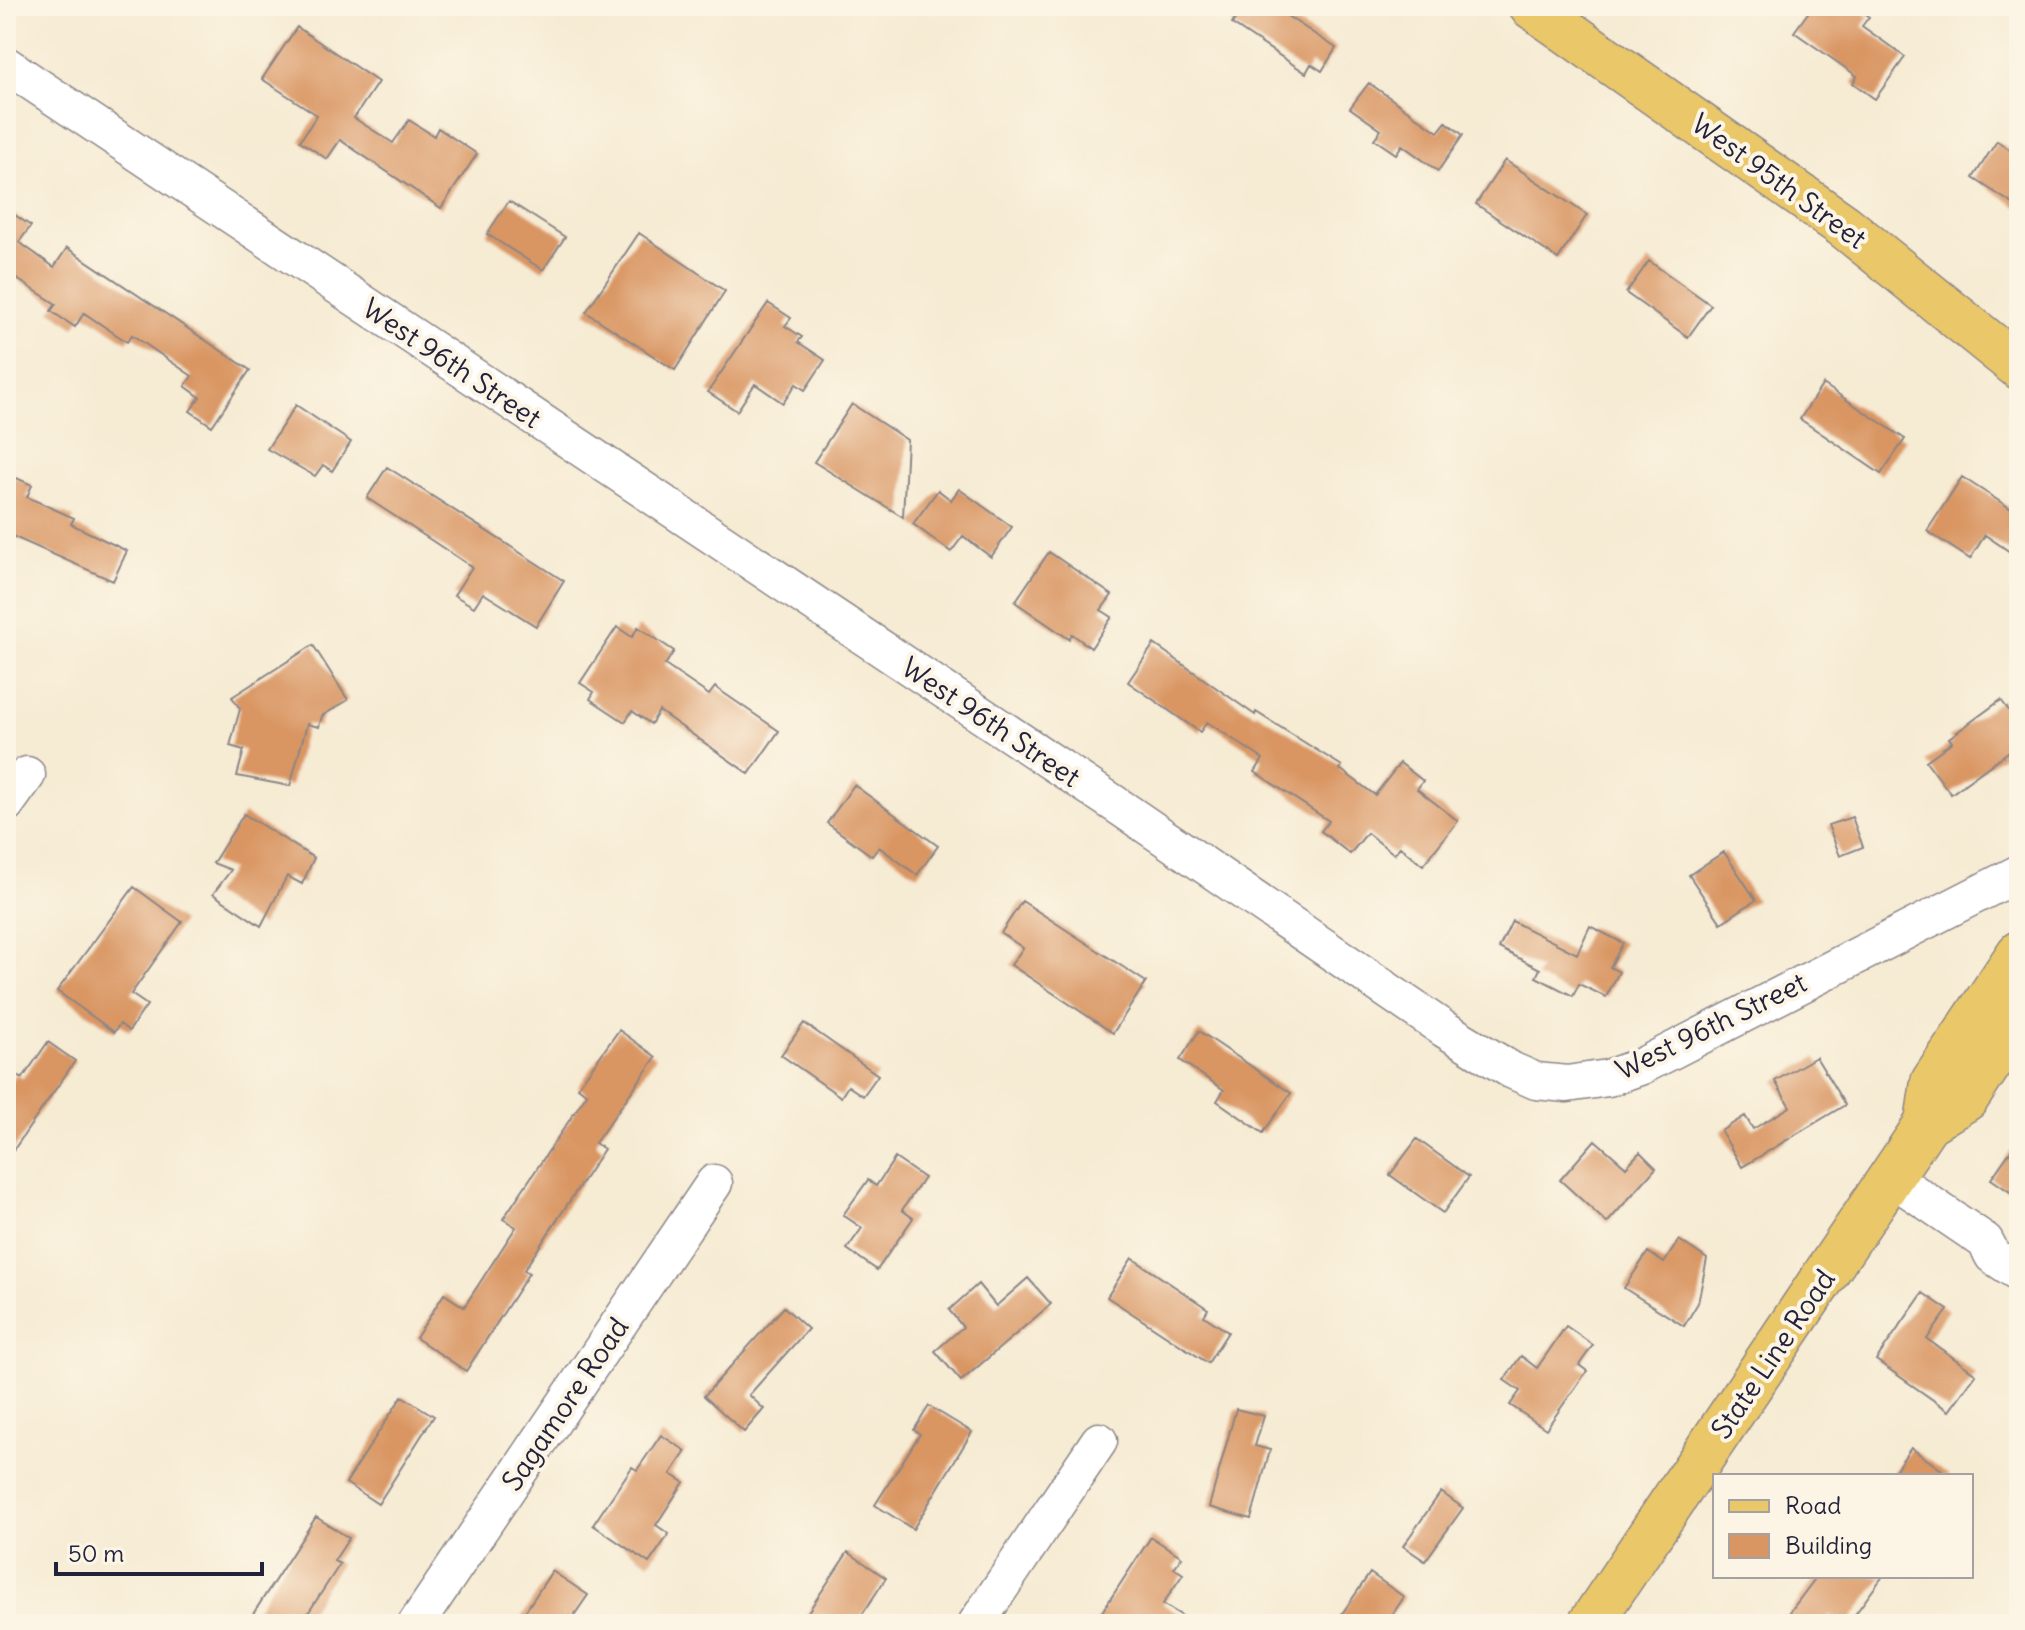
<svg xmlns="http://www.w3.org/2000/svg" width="2025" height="1630" font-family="Delius,sans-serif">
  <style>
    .building { fill: #d99562 }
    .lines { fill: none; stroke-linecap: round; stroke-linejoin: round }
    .minor-casing { stroke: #8c8687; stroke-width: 39 }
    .major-casing { stroke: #8c8687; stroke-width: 47 }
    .minor { stroke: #fff; stroke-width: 36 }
    .major { stroke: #eac769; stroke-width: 44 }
    .labels { text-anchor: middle; stroke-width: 8; stroke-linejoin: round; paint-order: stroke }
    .street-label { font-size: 28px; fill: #22223b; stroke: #fcf5e5 }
  </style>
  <rect width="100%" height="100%" fill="#fcf5e5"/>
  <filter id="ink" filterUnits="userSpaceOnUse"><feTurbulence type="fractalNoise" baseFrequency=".0125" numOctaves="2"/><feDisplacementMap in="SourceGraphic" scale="16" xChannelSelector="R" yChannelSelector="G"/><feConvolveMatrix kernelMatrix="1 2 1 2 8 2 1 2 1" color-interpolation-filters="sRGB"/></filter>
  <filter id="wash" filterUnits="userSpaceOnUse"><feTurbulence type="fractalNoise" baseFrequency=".006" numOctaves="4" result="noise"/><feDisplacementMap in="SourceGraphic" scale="32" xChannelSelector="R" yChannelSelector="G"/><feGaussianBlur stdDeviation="1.8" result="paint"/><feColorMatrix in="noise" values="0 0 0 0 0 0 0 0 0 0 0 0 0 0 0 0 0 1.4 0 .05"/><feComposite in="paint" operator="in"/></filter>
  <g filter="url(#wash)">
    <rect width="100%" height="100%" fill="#f6ebd3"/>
    <g id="blocks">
      <path class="building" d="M 1244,6 L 1272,6 L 1336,48 L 1322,71 L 1311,64 L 1306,73 L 1232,24 Z
        M 1813,6 L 1854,6 L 1869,17 L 1862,26 L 1905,57 L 1875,99 L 1853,83 L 1857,76 L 1794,32 Z
        M 297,27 L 378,82 L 354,118 L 393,143 L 409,120 L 434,136 L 438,128 L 477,154 L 441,208 L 340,140 L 327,159 L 300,141 L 317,115 L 262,79 Z
        M 1369,83 L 1438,132 L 1446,122 L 1463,135 L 1438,171 L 1402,145 L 1396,154 L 1374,139 L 1381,130 L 1350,108 Z
        M 1997,141 L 2019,156 L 2019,208 L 1973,178 Z
        M 1505,160 L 1587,215 L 1558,259 L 1476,204 Z
        M 509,201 L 565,237 L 543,270 L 487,234 Z
        M 6,209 L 31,226 L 19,242 L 54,267 L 67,248 L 250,370 L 212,426 L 190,411 L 200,397 L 185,386 L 192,376 L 132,335 L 127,342 L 84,313 L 75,327 L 51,311 L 56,304 L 6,272 Z
        M 639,233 L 725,291 L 675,370 L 586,312 Z
        M 1649,261 L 1711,305 L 1688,337 L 1626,293 Z
        M 768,303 L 791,318 L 785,326 L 802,337 L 798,342 L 825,360 L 805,390 L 796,384 L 783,403 L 755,384 L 737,411 L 708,392 Z
        M 1823,384 L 1905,439 L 1881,474 L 1800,419 Z
        M 852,404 L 907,440 L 903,517 L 814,462 Z
        M 296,405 L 351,442 L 332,471 L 323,465 L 315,476 L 267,449 Z
        M 387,467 L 564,581 L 536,626 L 483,593 L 474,607 L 454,595 L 472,567 L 367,498 Z
        M 12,476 L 32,485 L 27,497 L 74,518 L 71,524 L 127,551 L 113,581 L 10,535 L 6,543 L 6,487 Z
        M 1962,477 L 2019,514 L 2019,558 L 1985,535 L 1970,559 L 1927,531 Z
        M 959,489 L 1012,527 L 991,557 L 963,536 L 951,552 L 913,524 L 938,490 L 951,500 Z
        M 1049,552 L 1112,595 L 1101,610 L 1112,617 L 1091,648 L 1072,634 L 1069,639 L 1015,602 Z
        M 617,627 L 632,637 L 638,627 L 674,651 L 665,665 L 709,695 L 715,687 L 779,731 L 749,774 L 659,711 L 651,724 L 632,711 L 625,722 L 590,699 L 594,692 L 580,683 Z
        M 1154,644 L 1255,715 L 1256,712 L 1342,766 L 1340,769 L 1375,795 L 1400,763 L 1423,781 L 1417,789 L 1458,821 L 1423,865 L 1400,847 L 1394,854 L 1367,833 L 1350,854 L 1321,831 L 1329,821 L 1255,772 L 1263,759 L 1207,722 L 1200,732 L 1128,682 Z
        M 313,645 L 348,700 L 322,716 L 319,727 L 307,724 L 290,786 L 237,776 L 244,750 L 230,746 L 240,709 L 232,697 Z
        M 2001,700 L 2019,724 L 2019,744 L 1951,794 L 1926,761 L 1952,742 L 1949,738 Z
        M 854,785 L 938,846 L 917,875 L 879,847 L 872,856 L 827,823 Z
        M 244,814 L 314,858 L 302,884 L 287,876 L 261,926 L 213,894 L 231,870 L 213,863 Z
        M 1852,817 L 1863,847 L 1840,856 L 1828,825 Z
        M 1724,852 L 1756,900 L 1721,923 L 1689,875 Z
        M 134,887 L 182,922 L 131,994 L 147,1005 L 129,1031 L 120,1024 L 114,1032 L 57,991 Z
        M 1022,901 L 1146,982 L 1113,1033 L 1011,965 L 1023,948 L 1001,933 Z
        M 1512,921 L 1577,954 L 1590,926 L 1623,943 L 1610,967 L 1619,972 L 1606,997 L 1579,984 L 1573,996 L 1536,977 L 1540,969 L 1499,948 Z
        M 804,1023 L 878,1075 L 863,1096 L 848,1086 L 841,1097 L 781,1055 Z
        M 619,1030 L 656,1057 L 595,1143 L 604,1149 L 524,1270 L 529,1273 L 466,1371 L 416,1338 L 444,1294 L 464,1307 L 516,1227 L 503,1219 L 587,1094 L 578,1087 Z
        M 1199,1031 L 1291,1093 L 1263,1133 L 1217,1101 L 1224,1090 L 1180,1060 Z
        M 48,1042 L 75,1061 L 6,1161 L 6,1088 L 16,1074 L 22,1079 Z
        M 1816,1057 L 1845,1105 L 1742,1167 L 1721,1131 L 1745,1116 L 1753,1129 L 1790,1107 L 1775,1081 Z
        M 1417,1139 L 1469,1177 L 1443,1213 L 1390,1175 Z
        M 2019,1139 L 2019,1198 L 1991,1179 Z
        M 1595,1140 L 1626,1167 L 1640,1152 L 1656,1168 L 1607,1223 L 1560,1180 Z
        M 895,1158 L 924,1178 L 902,1210 L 913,1218 L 877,1270 L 847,1249 L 862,1228 L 843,1215 L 868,1180 L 876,1186 Z
        M 1679,1240 L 1707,1259 L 1698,1303 L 1684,1326 L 1624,1288 L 1648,1252 L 1664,1263 Z
        M 1132,1258 L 1208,1309 L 1204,1316 L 1228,1332 L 1208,1363 L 1107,1297 Z
        M 1028,1278 L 1051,1304 L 961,1381 L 935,1351 L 963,1327 L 949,1310 L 978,1284 L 996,1306 Z
        M 1923,1293 L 1948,1310 L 1927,1339 L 1976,1374 L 1949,1411 L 1876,1360 Z
        M 784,1307 L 808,1329 L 749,1395 L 764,1409 L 744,1432 L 704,1396 Z
        M 1566,1326 L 1593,1345 L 1579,1365 L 1587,1371 L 1546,1429 L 1510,1405 L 1520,1391 L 1504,1380 L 1521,1356 L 1537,1368 Z
        M 402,1396 L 434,1416 L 378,1504 L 346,1483 Z
        M 929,1406 L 972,1432 L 913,1529 L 875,1505 L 920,1434 L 914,1430 Z
        M 1236,1409 L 1264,1416 L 1255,1446 L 1270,1450 L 1251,1519 L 1209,1507 Z
        M 661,1435 L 686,1451 L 671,1474 L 684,1482 L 656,1525 L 669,1534 L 649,1563 L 593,1525 L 632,1467 L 637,1470 Z
        M 1911,1448 L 1950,1476 L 1891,1476 Z
        M 1441,1492 L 1463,1508 L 1425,1561 L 1403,1546 Z
        M 316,1517 L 349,1538 L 334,1561 L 340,1564 L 301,1624 L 269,1624 L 253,1614 Z
        M 1151,1537 L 1182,1557 L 1174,1568 L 1183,1574 L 1163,1604 L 1195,1624 L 1094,1624 Z
        M 848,1552 L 886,1578 L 856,1624 L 800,1624 Z
        M 552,1571 L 588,1595 L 568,1624 L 517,1624 Z
        M 1370,1573 L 1404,1597 L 1386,1624 L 1335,1624 Z
        M 1817,1576 L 1883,1576 L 1848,1624 L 1830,1615 L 1823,1624 L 1781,1624 Z"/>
    </g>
  </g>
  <g filter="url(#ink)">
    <use href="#blocks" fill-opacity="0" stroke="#8c8687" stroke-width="2"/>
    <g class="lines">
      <defs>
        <path id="minor" d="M 6,65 L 1124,810 L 1444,1029 L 1511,1070 L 1536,1081 L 1567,1084 L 1608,1078 L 1642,1066 L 2019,873
          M 6,804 L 27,775
          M 1892,1178 L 1985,1241 L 1993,1256 L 2019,1273
          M 416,1624 L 714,1183
          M 976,1624 L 1099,1441"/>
        <path id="major" d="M 1531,6 L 1844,226 L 2019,367
          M 1927,1123 L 1966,1099 L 2019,1019
          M 1590,1624 L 1927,1123 L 1933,1082 L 2019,953"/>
      </defs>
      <use href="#minor" class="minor-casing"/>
      <use href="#major" class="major-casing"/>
      <use href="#minor" class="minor"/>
      <use href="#major" class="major"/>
    </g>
  </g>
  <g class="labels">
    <g class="street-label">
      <text transform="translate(1779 181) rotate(36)" y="10">West 95th Street</text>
      <text transform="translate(452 363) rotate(34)" y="10">West 96th Street</text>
      <text transform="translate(991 722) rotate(34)" y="10">West 96th Street</text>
      <text transform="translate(1711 1026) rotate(-26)" y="10">West 96th Street</text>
      <text transform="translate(1773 1354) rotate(-56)" y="10">State Line Road</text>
      <text transform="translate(565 1404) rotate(-56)" y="10">Sagamore Road</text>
    </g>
  </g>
  <rect width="2025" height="1630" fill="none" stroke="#fcf5e5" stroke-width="32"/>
  <rect x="1713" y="1474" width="260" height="104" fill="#fcf5e5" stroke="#a5a1a1" stroke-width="2"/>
  <rect x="1729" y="1500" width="40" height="12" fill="#eac769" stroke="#a5a1a1" stroke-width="2"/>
  <text x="1785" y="1514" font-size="24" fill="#22223b">Road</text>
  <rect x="1729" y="1534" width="40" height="24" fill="#d99562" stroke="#a5a1a1" stroke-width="2"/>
  <text x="1785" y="1554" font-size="24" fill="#22223b">Building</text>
  <path d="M56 1562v12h206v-12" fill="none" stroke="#22223b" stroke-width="4"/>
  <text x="68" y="1562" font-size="24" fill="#22223b" stroke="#fcf5e5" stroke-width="6" paint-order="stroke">50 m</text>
</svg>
